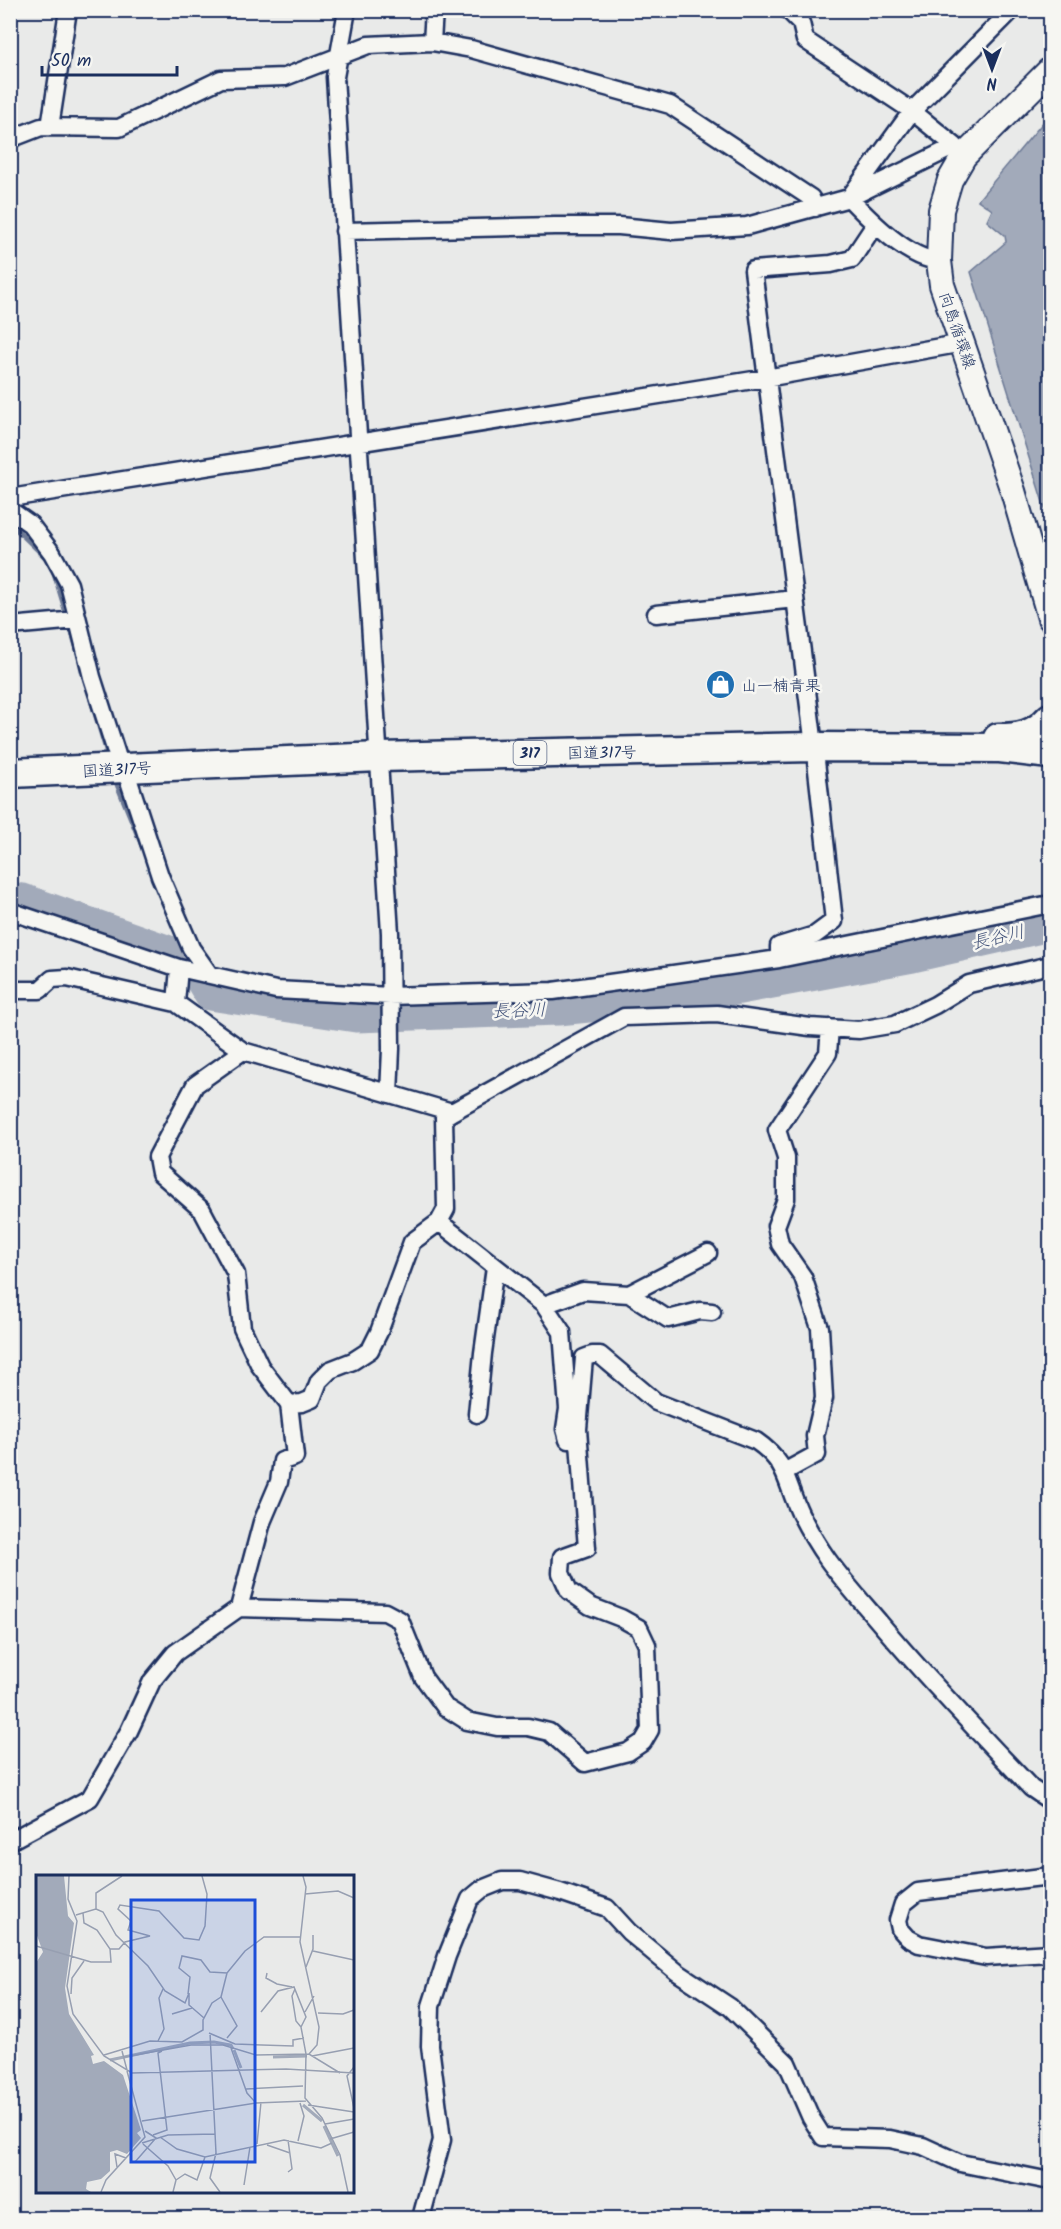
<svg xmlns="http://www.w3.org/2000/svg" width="1061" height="2229" font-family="Kalam,'Klee One',sans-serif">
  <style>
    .water { fill: #a2aaba; stroke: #6c7995; stroke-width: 1.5 }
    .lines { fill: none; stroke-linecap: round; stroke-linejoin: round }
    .stream { stroke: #6c7995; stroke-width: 5 }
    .river { stroke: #a2aaba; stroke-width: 33 }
    .minor-casing { stroke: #1b2f5e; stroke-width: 21 }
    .secondary-casing { stroke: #1b2f5e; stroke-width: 28 }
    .trunk-casing { stroke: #1b2f5e; stroke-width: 33 }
    .minor { stroke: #f6f6f2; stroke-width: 16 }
    .secondary { stroke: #f6f6f2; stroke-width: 24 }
    .trunk { stroke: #f6f6f2; stroke-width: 28 }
    .labels { text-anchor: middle; stroke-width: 5; stroke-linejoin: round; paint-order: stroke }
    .shield { fill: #f6f6f2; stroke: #5d6b8a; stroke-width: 1.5 }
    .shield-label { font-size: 15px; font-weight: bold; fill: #1b2f5e }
    .street-label { font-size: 16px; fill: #1b2f5e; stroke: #f6f6f2 }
    .poi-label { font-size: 16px; fill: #1b2f5e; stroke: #f6f6f2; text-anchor: start }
    .water-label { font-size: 18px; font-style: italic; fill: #44547a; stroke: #f6f6f2 }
    .inset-river { fill: none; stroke: #a2aaba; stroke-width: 3 }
    .inset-road { fill: none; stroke: #979fb1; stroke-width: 1.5 }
    .view { fill: #1d4ed8; fill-opacity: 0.15; stroke: #1d4ed8; stroke-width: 3 }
    .inset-edge { fill: none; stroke: #1b2f5e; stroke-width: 3 }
  </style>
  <rect width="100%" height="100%" fill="#e9eae9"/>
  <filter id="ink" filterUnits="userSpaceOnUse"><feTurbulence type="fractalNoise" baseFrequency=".0167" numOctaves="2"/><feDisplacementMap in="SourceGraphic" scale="12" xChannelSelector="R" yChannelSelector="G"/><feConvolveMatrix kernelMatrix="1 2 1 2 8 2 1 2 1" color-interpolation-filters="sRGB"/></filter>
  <g filter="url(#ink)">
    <path class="water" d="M 1050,114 L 1050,525 L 971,272 L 1006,242 L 1005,236 L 987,221 L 992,210 L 978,200 Z"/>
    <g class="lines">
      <path class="stream" d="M 10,527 L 18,531 L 47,559
        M 54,573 L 79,656
        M 91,700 L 109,760
        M 114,777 L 142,846"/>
      <path class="river" d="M 10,899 L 23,900 L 189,959 L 210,994 L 356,1016 L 558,1009 L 702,995 L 913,956 L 1050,925"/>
      <defs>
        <path id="minor" d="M 347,10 L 335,77 L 390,933 L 391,1049 L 389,1094
          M 788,10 L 801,23 L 805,40 L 912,111 L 955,146
          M 432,42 L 434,10
          M 50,127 L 68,10
          M 10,139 L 41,127 L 119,128 L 221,79 L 285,77 L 368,45 L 432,42 L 471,49 L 670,105 L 811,198 L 815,208
          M 344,231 L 555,226 L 619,226 L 671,231 L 747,226 L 849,198 L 955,146 L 964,156
          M 939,261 C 908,259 870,220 849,198 L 912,111 L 1012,10
          M 10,498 L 766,378 L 963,343
          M 10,510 L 30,524 L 52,553 L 69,584 L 92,677 L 117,755 L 129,781 L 160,876 L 191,948 L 210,975
          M 656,614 L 795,599
          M 10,626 L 77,620
          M 10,911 L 179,968 L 276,990 L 390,996 L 553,991 L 779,959 L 1050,904
          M 779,959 L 779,946 L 815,935 L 834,921 L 816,761 L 753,270 L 831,264 L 852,259 L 874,226
          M 179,968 L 176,1003 L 243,1051 L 452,1112
          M 10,990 L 40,990 L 52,979 L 67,978 L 176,1003
          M 439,1222 L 544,1305 L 562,1332 L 568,1409 L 565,1429 L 568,1440 L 572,1439 L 578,1429 L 584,1358 L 592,1355 L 600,1355 L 656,1402 L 756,1441 C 788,1463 785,1481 800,1513 C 808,1529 818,1546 828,1560 C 844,1582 863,1603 880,1623 C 928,1680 980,1734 1031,1788 L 1050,1801
          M 629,1294 L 668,1319 L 700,1311 L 712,1312
          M 544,1305 L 583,1291 L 629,1294 L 708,1253
          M 289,1404 L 302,1403 L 312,1399 L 319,1381 L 330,1370 L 353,1361 L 370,1350 L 379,1332 L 412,1242 L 439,1222 L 446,1209 L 444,1117 L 452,1112 L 624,1017 L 717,1014 L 810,1027 L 859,1030 L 895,1024 L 935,1005 L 969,984 L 1050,965
          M 477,1414 L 483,1353 L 495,1267
          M 784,1472 L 817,1454 L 815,1436 L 824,1398 L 820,1328 L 803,1277 L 780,1244 L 776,1226 L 786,1199 L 786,1158 L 777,1130 L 828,1053 L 830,1028
          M 239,1608 L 262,1522 L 279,1482 L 282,1461 L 295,1457 L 289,1404 L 260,1366 L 242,1328 L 236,1274 L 202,1210 L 160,1173 L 157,1157 L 195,1085 L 243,1051
          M 10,1841 L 90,1798 L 129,1731 L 152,1681 L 175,1653 L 239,1608 L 385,1612 L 400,1620 L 423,1677 L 445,1707 L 467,1721 L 497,1727 L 528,1727 L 549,1732 L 585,1763 L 628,1752 L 643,1742 L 650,1730 L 647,1645 L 639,1628 L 621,1618 L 590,1606 L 569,1591 L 561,1573 L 562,1557 L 587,1548 L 578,1429
          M 1050,1876 L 918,1892 L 903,1904 L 898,1920 L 900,1929 L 908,1938 L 919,1944 L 986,1957 L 1050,1953
          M 421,2218 L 442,2140 L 430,2046 L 431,2006 L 447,1956 L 470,1899 L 482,1889 L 502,1881 L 520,1881 L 560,1892 L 607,1908 L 629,1932 L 677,1972 L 730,2007 L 787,2063 L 811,2118 L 823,2137 L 890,2139 L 923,2146 L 960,2163 L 1050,2181"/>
        <path id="secondary" d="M 1050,70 L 964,156 L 950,180 L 941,210 L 939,261 L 942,285 L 1013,491 L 1050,618"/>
        <path id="trunk" d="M 998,738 C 1020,738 1035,735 1050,718
          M 10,773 L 380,757 L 813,747 L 1000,748 L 1050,754"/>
      </defs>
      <use href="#minor" class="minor-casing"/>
      <use href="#secondary" class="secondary-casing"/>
      <use href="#trunk" class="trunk-casing"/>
      <use href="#minor" class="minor"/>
      <use href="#secondary" class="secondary"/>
      <use href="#trunk" class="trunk"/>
    </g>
  </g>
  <defs>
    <symbol id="shop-disc" viewBox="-11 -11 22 22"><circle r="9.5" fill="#1f6fb2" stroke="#f6f6f2"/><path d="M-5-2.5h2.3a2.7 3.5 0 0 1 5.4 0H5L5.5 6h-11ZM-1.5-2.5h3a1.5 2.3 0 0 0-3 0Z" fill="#fff"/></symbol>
  </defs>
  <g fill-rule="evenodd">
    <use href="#shop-disc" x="704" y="668" width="33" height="33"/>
  </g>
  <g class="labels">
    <rect class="shield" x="513.5" y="741" width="33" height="24" rx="4.5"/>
    <g class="shield-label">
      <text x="530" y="758">317</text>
    </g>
    <g class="street-label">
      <text transform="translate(958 330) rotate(71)" y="6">向島循環線</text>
      <text transform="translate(602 752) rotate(-1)" y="6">国道317号</text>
      <text transform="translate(117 769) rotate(-3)" y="6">国道317号</text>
    </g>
    <g class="poi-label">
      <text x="741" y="691">山一楠青果</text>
    </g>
    <g class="water-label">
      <text transform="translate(998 937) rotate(-13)" y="6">長谷川</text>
      <text transform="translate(519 1010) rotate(-2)" y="6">長谷川</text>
    </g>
  </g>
  <g transform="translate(36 1875)">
    <rect width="318" height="318" fill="#e9eae9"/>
    <path d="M 0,1 L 28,1 L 32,41 L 38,48 L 29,113 L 33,139 L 58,180 L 55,181 L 57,189 L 68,186 L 87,200 L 105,255 L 101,258 L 105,263 L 91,279 L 81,275 L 74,277 L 74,296 L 65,304 L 51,307 L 50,314 L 55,317 L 0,317 L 0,88 L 7,77 L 0,58 Z" fill="#a2aaba"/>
    <path class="inset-river" d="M 198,175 L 205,193M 237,182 L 271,181M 74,185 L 154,168 L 178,167 L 195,170 L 197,174M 267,230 L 286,246M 288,251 L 302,281"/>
    <path class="inset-road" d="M 33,1 L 32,24 L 41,46 L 31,111 L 37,139M 267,1 L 270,12 L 264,67 L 283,152 L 281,170 L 273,179M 269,19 L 302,16 L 318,23M 60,34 L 67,37 L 80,60 L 112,91 L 129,116 L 149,128 L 153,118 L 153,130 L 168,143M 40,40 L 60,34 L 60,18 L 86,1M 0,71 L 55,87 L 75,87 L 74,74 L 61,55 L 48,48 L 47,38M 74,74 L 83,74 L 89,67 L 114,61 L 92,55 L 95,46 L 82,34 L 84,30 L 123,36 L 148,63 L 163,65 L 169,51 L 171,19 L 166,1M 277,76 L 318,85M 270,92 L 277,74 L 277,60M 231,98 L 230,103 L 241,109 L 256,112M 259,114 L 256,121 L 260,146 L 265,152 L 270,179 L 269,223 L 286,243 L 304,280 L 312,317M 35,119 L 36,103 L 48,86M 152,119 L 154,102 L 143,93 L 146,81 L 165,85 L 174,97 L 191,98 L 209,76 L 228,62 L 265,62M 225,137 L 242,116 L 258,112 L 270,142 L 265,152M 269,137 L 278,121M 282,138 L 307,139 L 318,135M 37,139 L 68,181 L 96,198 L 250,194 L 318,198M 136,139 L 156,133M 173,158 L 199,169M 174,158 L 180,278 L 174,303 L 184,317M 191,163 L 201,151 L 185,122 L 191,98M 122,166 L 128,154 L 123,123 L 127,114M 199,169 L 257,171 L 257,165 L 268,163M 195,173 L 211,218 L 220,228M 86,176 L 91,195M 68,180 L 114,166 L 146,167 L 167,155 L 167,145 L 176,128 L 185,122M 276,181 L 318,173M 88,182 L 155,170 L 187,170 L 220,180 L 273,179 L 304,198M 318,192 L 311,201 L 318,233M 210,214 L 267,211M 272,230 L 318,237M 106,246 L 220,228 L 270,226M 289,249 L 318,244M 117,260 L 131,255 L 122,178 L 126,176M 124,262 L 141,274 L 169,282 L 248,265 L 285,273 L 296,268M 294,264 L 318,257M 262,266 L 268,241 L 264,228M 106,268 L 132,260 L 179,259M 107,269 L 132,291 L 140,305 L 137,317M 221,269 L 225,227M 231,270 L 254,278M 99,287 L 120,263 L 109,256M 81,292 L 79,279 L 90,283M 252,297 L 256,294 L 252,265M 140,305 L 149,299 L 161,305 L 169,282M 208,310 L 214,272M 65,317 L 70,305 L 109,262 L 91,196"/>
    <path class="view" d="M 95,25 L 219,25 L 219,287 L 95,287 Z"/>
    <rect width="318" height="318" class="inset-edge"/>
  </g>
  <rect width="1061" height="2229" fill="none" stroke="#f6f6f2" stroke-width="36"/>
  <rect x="18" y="18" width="1025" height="2193" fill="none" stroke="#1b2f5e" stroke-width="2" filter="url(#ink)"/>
  <g transform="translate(992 69) rotate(180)" stroke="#f6f6f2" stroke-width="4.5" paint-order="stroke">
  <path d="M0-4.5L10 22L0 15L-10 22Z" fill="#1b2f5e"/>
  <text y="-9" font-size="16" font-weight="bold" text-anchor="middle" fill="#1b2f5e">N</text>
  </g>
  <path d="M42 66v9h135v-9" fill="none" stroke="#1b2f5e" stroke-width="3"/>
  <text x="51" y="66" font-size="18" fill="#1b2f5e" stroke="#f6f6f2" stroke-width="4.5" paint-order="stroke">50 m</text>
</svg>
